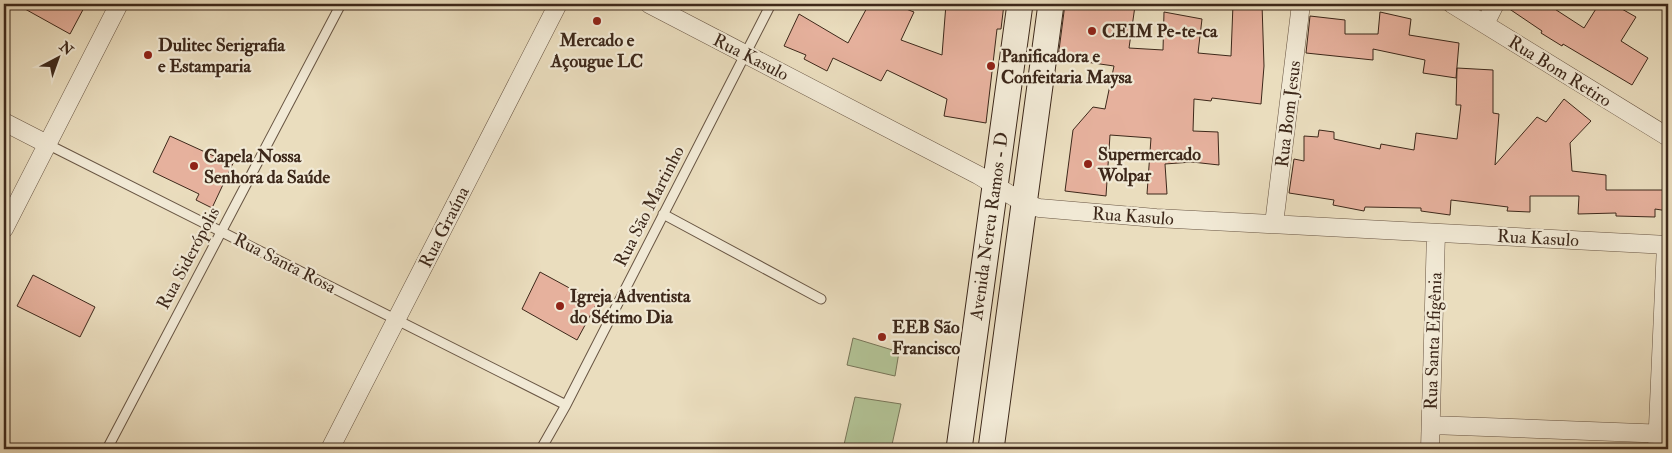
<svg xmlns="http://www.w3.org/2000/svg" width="1672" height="453" font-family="'IM FELL Double Pica',serif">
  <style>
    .green { fill: #b2c295; stroke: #787558 }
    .building { fill: #e6b19d; stroke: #3d281a }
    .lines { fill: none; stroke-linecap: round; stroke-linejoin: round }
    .lane-casing { stroke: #685543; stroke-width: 11 }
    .street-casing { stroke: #685543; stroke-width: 19 }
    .secondary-casing { stroke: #3d281a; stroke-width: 27 }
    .lane { stroke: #f1e9d5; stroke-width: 9 }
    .street { stroke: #f1e9d5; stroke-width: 18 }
    .secondary { stroke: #f1e9d5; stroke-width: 25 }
    .poi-dot { fill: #8f2418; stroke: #f1e9d5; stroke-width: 2 }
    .labels { text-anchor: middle; stroke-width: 4.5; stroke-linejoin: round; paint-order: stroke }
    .poi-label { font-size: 18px; font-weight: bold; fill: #3d281a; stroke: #f1e9d5; text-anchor: start }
    .street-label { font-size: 18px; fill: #3d281a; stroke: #f1e9d5 }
  </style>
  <rect width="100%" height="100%" fill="#eaddbe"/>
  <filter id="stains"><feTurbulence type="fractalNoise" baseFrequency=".004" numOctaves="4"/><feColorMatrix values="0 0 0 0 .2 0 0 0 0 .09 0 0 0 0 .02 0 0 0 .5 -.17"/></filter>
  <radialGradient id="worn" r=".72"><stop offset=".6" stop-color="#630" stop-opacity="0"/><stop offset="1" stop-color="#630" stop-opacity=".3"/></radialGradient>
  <path class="green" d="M 853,338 L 899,352 L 895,376 L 847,365 Z
    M 855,397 L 901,404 L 891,449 L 843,449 Z"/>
  <path class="building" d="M 16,4 L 86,4 L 70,34 Z
    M 869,4 L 893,4 L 914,12 L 901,40 L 942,55 L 946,4 L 1004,4 L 1001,29 L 997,29 L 986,123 L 944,116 L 947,99 L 887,70 L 881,81 L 833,58 L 827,71 L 804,59 L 806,55 L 784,46 L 799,14 L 848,43 Z
    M 1065,4 L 1120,4 L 1135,6 L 1129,48 L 1163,50 L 1164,12 L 1202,19 L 1198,53 L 1231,56 L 1233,4 L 1262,4 L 1264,66 L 1261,104 L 1212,98 L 1211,101 L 1194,99 L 1193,131 L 1218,132 L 1219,165 L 1192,162 L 1165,164 L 1167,194 L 1147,194 L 1151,138 L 1110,135 L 1106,196 L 1065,191 L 1073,130 L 1093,107 L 1105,109 L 1114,66 L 1058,58 Z
    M 1506,4 L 1547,4 L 1584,28 L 1599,4 L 1613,4 L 1636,17 L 1621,41 L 1648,58 L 1632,85 L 1563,44 L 1562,46 L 1541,33 L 1542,31 L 1505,6 Z
    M 1380,12 L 1411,19 L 1409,35 L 1459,43 L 1456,78 L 1423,73 L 1425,60 L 1373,49 L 1373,60 L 1306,53 L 1310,16 L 1345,20 L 1345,34 L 1378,34 Z
    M 1457,68 L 1493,70 L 1493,113 L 1499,114 L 1495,165 L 1537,117 L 1546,122 L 1564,99 L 1591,121 L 1570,143 L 1572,171 L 1606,175 L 1606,190 L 1668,190 L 1668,211 L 1655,209 L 1655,217 L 1616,216 L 1616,213 L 1578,214 L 1579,196 L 1530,196 L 1530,212 L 1507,211 L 1508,207 L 1451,200 L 1450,215 L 1421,211 L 1421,208 L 1365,207 L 1364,211 L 1333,205 L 1334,200 L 1289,193 L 1294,159 L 1304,161 L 1304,136 L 1318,137 L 1319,130 L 1334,132 L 1334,139 L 1380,149 L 1381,144 L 1414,150 L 1416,133 L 1457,139 L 1461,105 L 1456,105 Z
    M 170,136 L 216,157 L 218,152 L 235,159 L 212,208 L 196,200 L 199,194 L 153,172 Z
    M 540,272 L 597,303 L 577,340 L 522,309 Z
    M 33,275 L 95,307 L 80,337 L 17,306 Z"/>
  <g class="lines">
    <defs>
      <path id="lane" d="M 47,144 L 566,405
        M 663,214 L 821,299
        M 107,449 L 341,4
        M 541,449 L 566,405 L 771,4"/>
      <path id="street" d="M 649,4 L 978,175 L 1024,203 L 1039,208 L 1156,218 L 1668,245
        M 1452,4 L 1668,137
        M 1485,24 L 1495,4
        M 4,122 L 47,144
        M 1274,224 L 1301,4
        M 4,229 L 119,4
        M 1431,425 L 1668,434
        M 330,449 L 558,4
        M 1430,449 L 1436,233
        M 1657,449 L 1666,245"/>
      <path id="secondary" d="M 959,449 L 1020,4
        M 991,449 L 1051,4"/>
    </defs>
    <use href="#lane" class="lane-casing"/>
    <use href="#street" class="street-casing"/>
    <use href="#secondary" class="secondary-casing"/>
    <use href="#lane" class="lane"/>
    <use href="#street" class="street"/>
    <use href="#secondary" class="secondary"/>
  </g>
  <g class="poi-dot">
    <circle cx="597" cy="21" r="5"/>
    <circle cx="1092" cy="31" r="5"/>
    <circle cx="148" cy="55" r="5"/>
    <circle cx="991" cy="66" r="5"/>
    <circle cx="1088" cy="164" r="5"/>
    <circle cx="194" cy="166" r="5"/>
    <circle cx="560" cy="306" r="5"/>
    <circle cx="882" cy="337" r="5"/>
  </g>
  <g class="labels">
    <g class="poi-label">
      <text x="1102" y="37">CEIM Pe-te-ca</text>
      <text x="597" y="46" text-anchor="middle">Mercado e<tspan x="597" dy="21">Açougue LC</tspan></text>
      <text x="158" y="51">Dulitec Serigrafia<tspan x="158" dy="21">e Estamparia</tspan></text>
      <text x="1001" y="62">Panificadora e<tspan x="1001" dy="21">Confeitaria Maysa</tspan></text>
      <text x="1098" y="160">Supermercado<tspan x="1098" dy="21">Wolpar</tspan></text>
      <text x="204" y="162">Capela Nossa<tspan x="204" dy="21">Senhora da Saúde</tspan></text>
      <text x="570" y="302">Igreja Adventista<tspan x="570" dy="21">do Sétimo Dia</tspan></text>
      <text x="892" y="333">EEB São<tspan x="892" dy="21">Francisco</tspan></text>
    </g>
    <g class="street-label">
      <text transform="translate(751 57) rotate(27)" y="6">Rua Kasulo</text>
      <text transform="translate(1560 71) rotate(32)" y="6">Rua Bom Retiro</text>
      <text transform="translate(1288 114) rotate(-83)" y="6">Rua Bom Jesus</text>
      <text transform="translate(649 206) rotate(-63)" y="6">Rua São Martinho</text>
      <text transform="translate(1133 216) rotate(4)" y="6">Rua Kasulo</text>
      <text transform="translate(989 226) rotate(-82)" y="6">Avenida Nereu Ramos - D</text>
      <text transform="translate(444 227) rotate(-63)" y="6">Rua Graúna</text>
      <text transform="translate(1538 238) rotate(3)" y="6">Rua Kasulo</text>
      <text transform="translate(188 258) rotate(-62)" y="6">Rua Siderópolis</text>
      <text transform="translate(285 263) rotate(27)" y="6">Rua Santa Rosa</text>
      <text transform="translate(1433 341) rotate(-88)" y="6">Rua Santa Efigênia</text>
    </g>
  </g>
  <rect width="1672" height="453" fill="none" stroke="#eaddbe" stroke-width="20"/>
  <rect x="5" y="5" width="1662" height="443" fill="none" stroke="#3d281a" stroke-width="2.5"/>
  <rect x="10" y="10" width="1652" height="433" fill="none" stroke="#3d281a"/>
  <g transform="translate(58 58) rotate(41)" stroke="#f1e9d5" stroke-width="4" paint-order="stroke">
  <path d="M0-4L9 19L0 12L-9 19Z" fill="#3d281a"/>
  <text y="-8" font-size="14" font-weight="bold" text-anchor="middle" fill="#3d281a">N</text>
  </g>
  <rect width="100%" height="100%" filter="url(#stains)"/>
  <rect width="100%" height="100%" fill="url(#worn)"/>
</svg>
